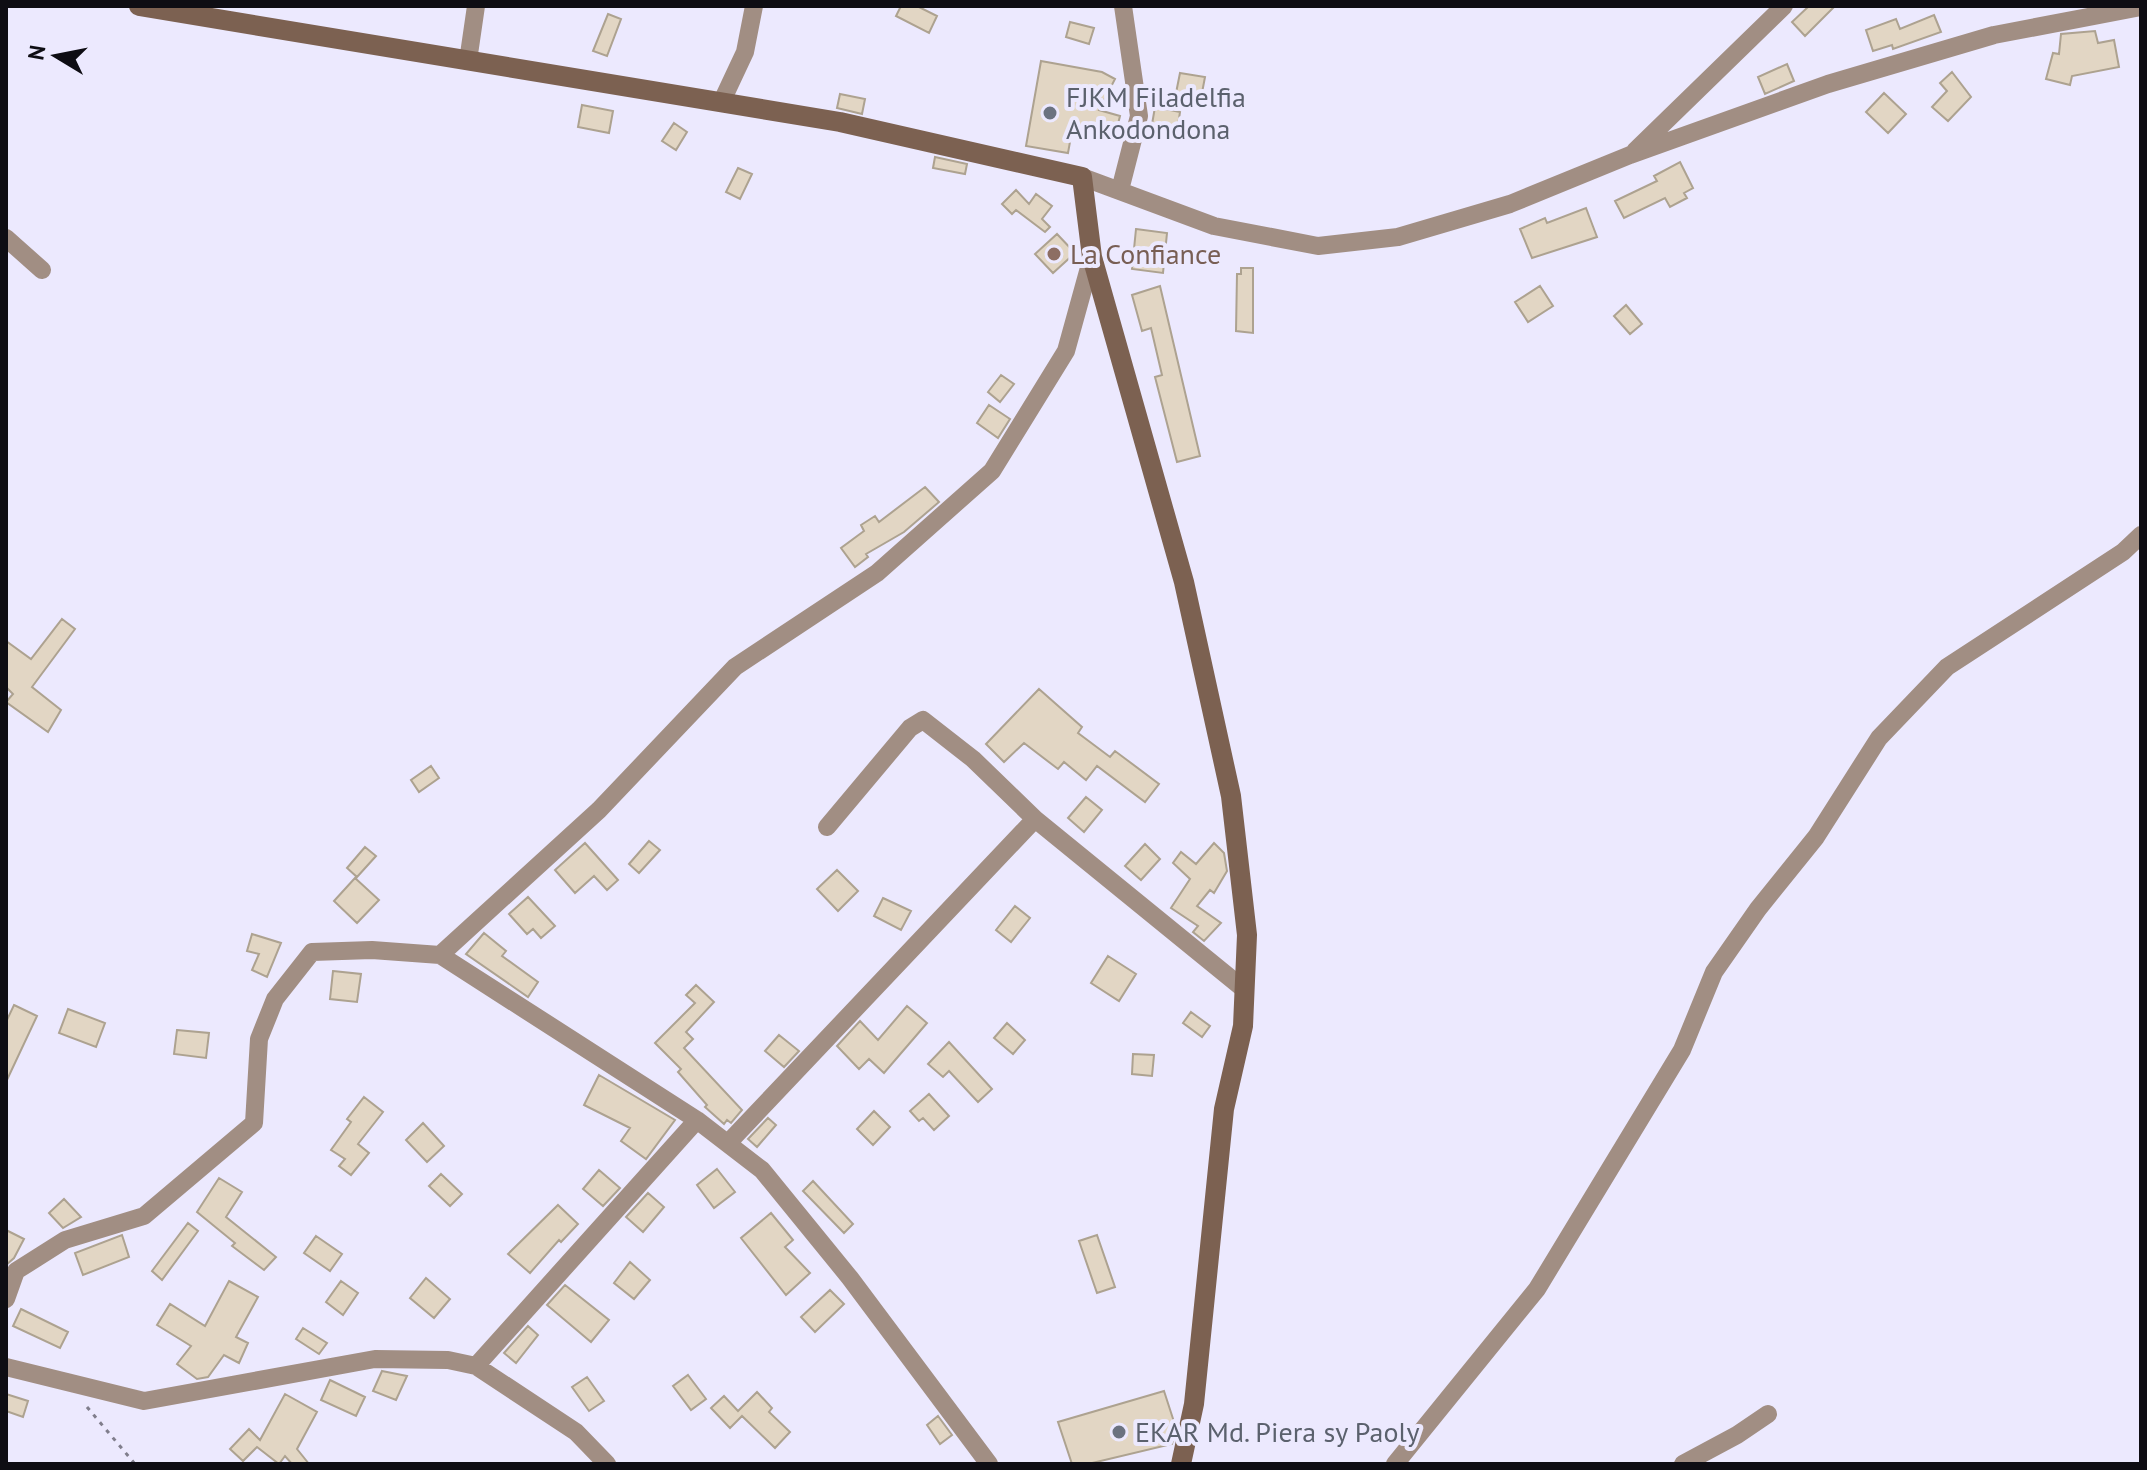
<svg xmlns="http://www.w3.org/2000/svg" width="2147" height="1470" font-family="'PT Sans',sans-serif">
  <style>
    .building { fill: #e2d6c4; stroke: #ada290; stroke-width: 2 }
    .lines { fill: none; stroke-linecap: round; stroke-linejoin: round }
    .path { stroke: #807e8c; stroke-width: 3; stroke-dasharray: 4 6; stroke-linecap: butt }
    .street { stroke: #a18e83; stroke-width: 18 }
    .secondary { stroke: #7c6151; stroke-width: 20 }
    .worship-dot { fill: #6b7280; stroke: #ece9fe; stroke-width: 3 }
    .education-dot { fill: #8d6e63; stroke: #ece9fe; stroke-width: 3 }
    .labels { text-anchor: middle; stroke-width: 8; stroke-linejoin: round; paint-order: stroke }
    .worship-label { font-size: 28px; fill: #5b616d; stroke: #ece9fe; text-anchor: start }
    .education-label { font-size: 28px; fill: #785e54; stroke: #ece9fe; text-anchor: start }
  </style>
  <rect width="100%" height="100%" fill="#ece9fe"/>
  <path class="building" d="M 901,6 L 917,6 L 937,16 L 929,33 L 896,16 Z
    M 1809,6 L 1835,6 L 1805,36 L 1792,22 Z
    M 608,14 L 621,19 L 607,56 L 593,51 Z
    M 1934,15 L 1941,32 L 1893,49 L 1892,45 L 1873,51 L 1866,30 L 1896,19 L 1900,29 Z
    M 1070,22 L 1094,28 L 1089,44 L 1066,37 Z
    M 2095,31 L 2098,43 L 2114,40 L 2119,67 L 2072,76 L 2070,85 L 2046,79 L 2053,53 L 2059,54 L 2061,34 Z
    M 1041,61 L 1102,72 L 1115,79 L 1099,110 L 1120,116 L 1115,136 L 1073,125 L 1068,153 L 1026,146 Z
    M 1787,64 L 1794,81 L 1765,94 L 1758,77 Z
    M 1952,72 L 1971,97 L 1948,121 L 1932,107 L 1947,91 L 1940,83 Z
    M 1180,73 L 1205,77 L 1201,98 L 1176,93 Z
    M 1884,93 L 1906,114 L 1888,133 L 1866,112 Z
    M 840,94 L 865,99 L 862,114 L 837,108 Z
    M 582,105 L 613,111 L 609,133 L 578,127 Z
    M 1155,107 L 1180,112 L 1176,140 L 1150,136 Z
    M 674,123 L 687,132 L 676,150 L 662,141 Z
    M 935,157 L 967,164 L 965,174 L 933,168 Z
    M 1680,162 L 1693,188 L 1684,193 L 1687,198 L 1670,207 L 1665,198 L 1624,218 L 1615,201 L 1657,181 L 1654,176 Z
    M 738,168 L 752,174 L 740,199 L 726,192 Z
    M 1016,190 L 1029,204 L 1036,194 L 1052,206 L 1042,219 L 1050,227 L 1045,232 L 1016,210 L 1012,214 L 1002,204 Z
    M 1586,208 L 1597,237 L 1532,258 L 1520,229 L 1545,218 L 1547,223 Z
    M 1136,229 L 1167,233 L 1163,273 L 1132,269 Z
    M 1057,234 L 1075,253 L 1053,273 L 1035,254 Z
    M 1241,268 L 1253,268 L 1253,333 L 1236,331 L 1237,274 L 1241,274 Z
    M 1160,286 L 1200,456 L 1177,462 L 1155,377 L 1162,375 L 1151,328 L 1142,331 L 1132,295 Z
    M 1540,286 L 1553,306 L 1528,322 L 1515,302 Z
    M 1626,305 L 1642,324 L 1630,334 L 1614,316 Z
    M 1001,375 L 1014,384 L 1000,402 L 988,392 Z
    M 989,405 L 1010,419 L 998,438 L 977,423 Z
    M 925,487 L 939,502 L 904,532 L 866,554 L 868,557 L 855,567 L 841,548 L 864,531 L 861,525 L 875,516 L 879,522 Z
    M 62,619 L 75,629 L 32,687 L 61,710 L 48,732 L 6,702 L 13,694 L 6,687 L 6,641 L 31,659 Z
    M 1039,689 L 1082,727 L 1078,733 L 1110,757 L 1115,751 L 1159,784 L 1145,802 L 1097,766 L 1086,780 L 1064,762 L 1058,769 L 1024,743 L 1004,762 L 986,744 Z
    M 431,766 L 439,778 L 419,792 L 411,780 Z
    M 1086,797 L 1102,810 L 1084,832 L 1068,818 Z
    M 649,841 L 660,850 L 639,873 L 629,864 Z
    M 585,843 L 618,880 L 607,890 L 594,876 L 575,893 L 555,870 Z
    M 1214,843 L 1224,853 L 1227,871 L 1214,893 L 1210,890 L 1197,906 L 1221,923 L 1204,941 L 1193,932 L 1198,926 L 1171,908 L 1190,879 L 1173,863 L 1181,852 L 1196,864 Z
    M 1145,844 L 1160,859 L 1141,880 L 1125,866 Z
    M 365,847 L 376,856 L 357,877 L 347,868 Z
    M 837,870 L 858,891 L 838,911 L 817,889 Z
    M 355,878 L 379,900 L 357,923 L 334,901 Z
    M 528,897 L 555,926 L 541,938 L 533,929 L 527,934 L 509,914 Z
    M 883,898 L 911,911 L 901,930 L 874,916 Z
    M 1015,906 L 1030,918 L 1011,942 L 996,930 Z
    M 484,933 L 506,951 L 502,956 L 538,982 L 528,997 L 466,954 Z
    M 252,934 L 281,943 L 267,977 L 252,970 L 259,954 L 247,951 Z
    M 1108,956 L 1136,974 L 1119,1001 L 1091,983 Z
    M 333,971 L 361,974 L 357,1002 L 330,999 Z
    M 696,985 L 714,1002 L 686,1032 L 693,1039 L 684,1048 L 742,1110 L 731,1123 L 727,1120 L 724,1124 L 705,1107 L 707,1105 L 678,1072 L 681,1069 L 655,1043 L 695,1003 L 686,995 Z
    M 14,1005 L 37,1016 L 6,1082 L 6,1022 Z
    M 907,1006 L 927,1023 L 884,1073 L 869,1059 L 859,1069 L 837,1046 L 860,1021 L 878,1040 Z
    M 68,1009 L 105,1023 L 96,1047 L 59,1033 Z
    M 1191,1012 L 1210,1026 L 1202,1037 L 1183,1023 Z
    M 1007,1023 L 1025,1040 L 1013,1054 L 994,1038 Z
    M 177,1030 L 209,1033 L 206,1058 L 174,1054 Z
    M 779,1035 L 799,1051 L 784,1067 L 765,1051 Z
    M 949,1042 L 992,1089 L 978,1102 L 949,1071 L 943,1077 L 928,1064 Z
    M 1133,1054 L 1154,1055 L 1152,1076 L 1132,1074 Z
    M 599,1075 L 675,1120 L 646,1159 L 621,1141 L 630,1128 L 584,1105 Z
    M 929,1094 L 949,1116 L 934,1130 L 923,1118 L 919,1121 L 910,1111 Z
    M 364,1097 L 383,1112 L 358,1144 L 369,1153 L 351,1175 L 339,1166 L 345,1159 L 331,1150 L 351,1122 L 347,1119 Z
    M 874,1111 L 890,1127 L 873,1145 L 857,1129 Z
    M 768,1118 L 776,1125 L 757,1147 L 748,1139 Z
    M 423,1123 L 444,1146 L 427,1162 L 406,1140 Z
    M 717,1169 L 735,1192 L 714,1208 L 697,1185 Z
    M 599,1170 L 620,1188 L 603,1206 L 583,1189 Z
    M 441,1174 L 462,1194 L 450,1206 L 429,1186 Z
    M 219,1178 L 242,1192 L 226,1217 L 276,1257 L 264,1270 L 232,1246 L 235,1243 L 197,1212 Z
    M 813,1181 L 853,1224 L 844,1233 L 803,1191 Z
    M 648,1193 L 664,1207 L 643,1232 L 626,1217 Z
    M 64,1199 L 81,1217 L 63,1228 L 49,1213 Z
    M 558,1205 L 578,1224 L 561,1242 L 559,1240 L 530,1273 L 508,1254 Z
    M 771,1213 L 793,1240 L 785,1247 L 810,1273 L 786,1295 L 741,1238 Z
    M 188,1223 L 198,1231 L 162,1280 L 152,1271 Z
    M 6,1230 L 24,1239 L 14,1258 L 6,1265 Z
    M 122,1235 L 129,1257 L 83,1275 L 75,1253 Z
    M 1097,1235 L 1115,1287 L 1097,1293 L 1079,1241 Z
    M 316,1236 L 342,1254 L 330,1271 L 304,1253 Z
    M 630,1262 L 650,1280 L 634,1299 L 614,1283 Z
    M 426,1278 L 450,1299 L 434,1318 L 410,1298 Z
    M 229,1281 L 258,1297 L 236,1337 L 248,1343 L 239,1363 L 224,1355 L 208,1377 L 197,1379 L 177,1364 L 191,1346 L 157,1325 L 170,1304 L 205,1326 Z
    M 341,1281 L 358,1293 L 343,1315 L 326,1302 Z
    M 565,1285 L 609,1320 L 591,1342 L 547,1305 Z
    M 830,1290 L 844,1304 L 815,1332 L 801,1317 Z
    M 21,1309 L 68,1332 L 60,1348 L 13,1326 Z
    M 528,1326 L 538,1335 L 516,1363 L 504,1353 Z
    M 303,1328 L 327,1343 L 319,1354 L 296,1339 Z
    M 382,1371 L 407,1376 L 396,1400 L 373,1391 Z
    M 688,1375 L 706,1399 L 691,1410 L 673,1386 Z
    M 587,1377 L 604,1401 L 589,1411 L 572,1387 Z
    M 330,1380 L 365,1397 L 356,1416 L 321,1400 Z
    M 1164,1391 L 1176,1428 L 1172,1444 L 1088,1464 L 1072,1464 L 1058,1422 Z
    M 757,1392 L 772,1408 L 769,1412 L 790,1432 L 775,1448 L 742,1416 L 730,1428 L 711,1408 L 724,1396 L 738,1411 Z
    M 6,1394 L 28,1401 L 23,1417 L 6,1411 Z
    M 285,1394 L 317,1412 L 297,1449 L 309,1464 L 292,1464 L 285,1456 L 279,1464 L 257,1447 L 243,1461 L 230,1449 L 249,1429 L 260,1440 Z
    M 938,1416 L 952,1435 L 940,1444 L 927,1425 Z"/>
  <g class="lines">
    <path class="path" d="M 87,1407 L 135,1464"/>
    <path class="street" d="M 468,61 L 476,6
      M 722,101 L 745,52 L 754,6
      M 1635,151 L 1784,6
      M 1082,177 L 1214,226 L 1318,246 L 1398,237 L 1510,204 L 1630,155 L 1828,84 L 1994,35 L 2141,7
      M 1120,190 L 1139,116 L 1123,6
      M 6,238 L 42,270
      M 827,827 L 910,728 L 923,720 L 973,759 L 1035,819 L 1245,990
      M 697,1120 L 762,1170 L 850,1278 L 989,1464
      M 729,1142 L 1035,819
      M 6,1299 L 16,1271 L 65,1240 L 144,1216 L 254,1123 L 259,1039 L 275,999 L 312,952 L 372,950 L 440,955 L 599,810 L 735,667 L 877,573 L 992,471 L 1066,351 L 1092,257
      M 476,1366 L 576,1432 L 607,1464
      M 6,1367 L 144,1401 L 375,1359 L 448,1360 L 476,1366 L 697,1120 L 440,955
      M 1395,1464 L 1537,1289 L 1682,1050 L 1714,972 L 1758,909 L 1816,837 L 1879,738 L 1947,667 L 2123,552 L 2141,535
      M 1683,1464 L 1737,1435 L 1768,1414"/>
    <path class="secondary" d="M 139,6 L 840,122 L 1082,177 L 1092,257 L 1184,582 L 1231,796 L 1247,935 L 1243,1026 L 1224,1109 L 1194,1404 L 1181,1464"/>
  </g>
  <g class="worship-dot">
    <circle cx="1050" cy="113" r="8"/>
    <circle cx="1119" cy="1432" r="8"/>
  </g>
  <circle class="education-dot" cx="1054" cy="254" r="8"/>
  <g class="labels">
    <g class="worship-label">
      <text x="1066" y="107">FJKM Filadelfia<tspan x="1066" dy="32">Ankodondona</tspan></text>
      <text x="1135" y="1442">EKAR Md. Piera sy Paoly</text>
    </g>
    <g class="education-label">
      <text x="1070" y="264">La Confiance</text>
    </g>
  </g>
  <rect width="2147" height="1470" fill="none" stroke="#0e0d13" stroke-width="16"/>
  <g transform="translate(56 56) rotate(280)" stroke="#ece9fe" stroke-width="6" paint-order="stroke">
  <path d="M0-6L14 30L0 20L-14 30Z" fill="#0e0d13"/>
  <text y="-12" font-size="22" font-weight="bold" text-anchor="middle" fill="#0e0d13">N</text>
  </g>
</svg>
